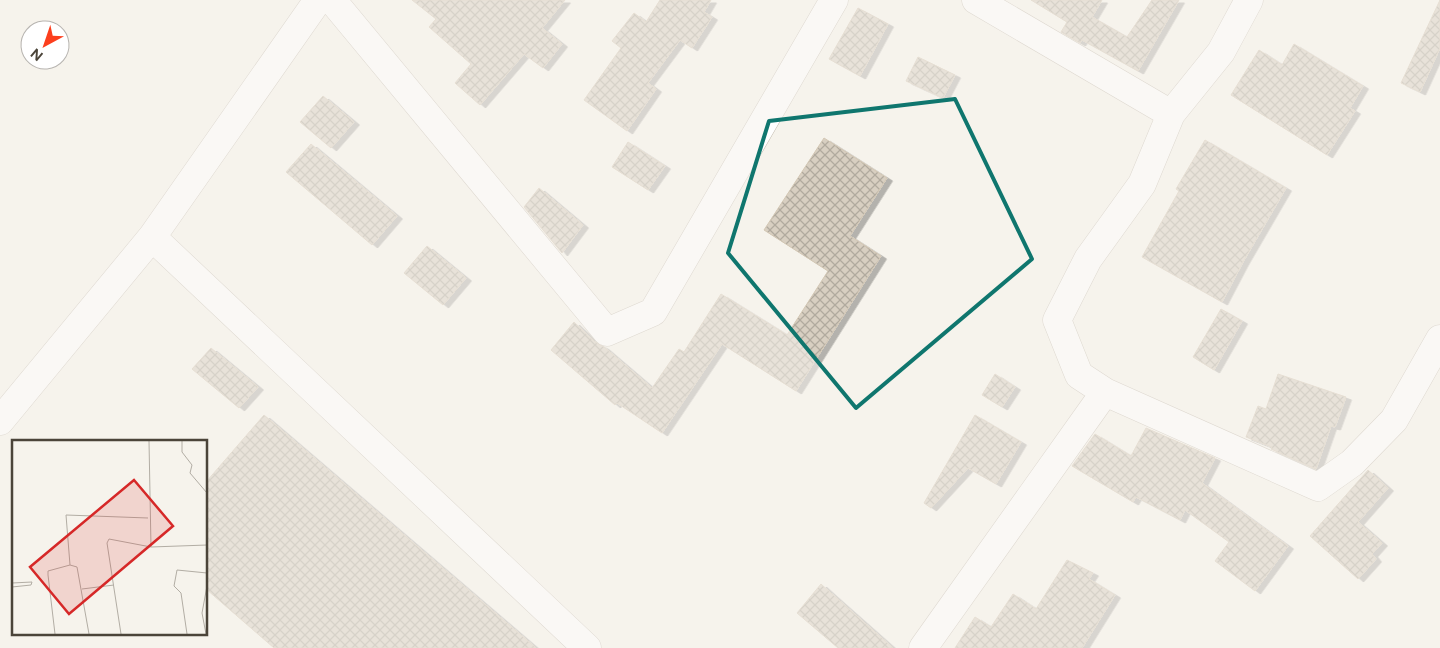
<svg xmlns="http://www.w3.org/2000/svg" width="1440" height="648" font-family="Figtree,sans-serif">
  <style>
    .building { fill: url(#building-cross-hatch); stroke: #d3c7b4; filter: url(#shadow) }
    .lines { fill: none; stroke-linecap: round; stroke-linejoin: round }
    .street-casing { stroke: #c2bbae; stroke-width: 29 }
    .street { stroke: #fff; stroke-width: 28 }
    .marked { fill: none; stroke: #0f766e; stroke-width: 4; stroke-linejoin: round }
    .inset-road { fill: none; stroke: #b2ada4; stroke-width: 1 }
    .view { fill: #d62828; fill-opacity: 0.15; stroke: #d62828; stroke-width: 2.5 }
    .inset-edge { fill: none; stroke: #4b4439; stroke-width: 2.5 }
  </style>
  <defs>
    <pattern id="building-cross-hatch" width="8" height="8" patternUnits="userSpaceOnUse" patternTransform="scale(1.25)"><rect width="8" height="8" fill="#d8cfc1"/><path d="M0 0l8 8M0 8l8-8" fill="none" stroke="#b1aa9e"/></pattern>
    <filter id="shadow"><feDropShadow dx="5.5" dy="3" stdDeviation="0" flood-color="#0004"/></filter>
  </defs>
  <rect width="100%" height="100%" fill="#f6f3ec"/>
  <path class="building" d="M 412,0 L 565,0 L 542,28 L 562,44 L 543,68 L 524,54 L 480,105 L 455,83 L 471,64 L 429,27 L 436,19 Z
    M 660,0 L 711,0 L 704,12 L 712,17 L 692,48 L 680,40 L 648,83 L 656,89 L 627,131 L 584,100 L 621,48 L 612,41 L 634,13 L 646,22 Z
    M 1031,0 L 1102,0 L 1092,17 L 1127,37 L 1152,0 L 1179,0 L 1138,71 L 1082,40 L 1080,43 L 1061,32 L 1067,22 Z
    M 1440,0 L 1440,48 L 1420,92 L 1401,83 Z
    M 858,8 L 888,24 L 860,76 L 829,59 Z
    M 1294,44 L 1363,86 L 1350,108 L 1355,111 L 1327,155 L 1231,95 L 1259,50 L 1282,65 Z
    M 918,57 L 955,75 L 943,98 L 906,81 Z
    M 323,96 L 354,122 L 331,148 L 300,122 Z
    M 824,138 L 887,178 L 850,236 L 881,256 L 796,391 L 722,344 L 662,433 L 617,403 L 615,405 L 551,350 L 574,322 L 595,342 L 604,347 L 652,388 L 679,349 L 684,352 L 721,294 L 787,335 L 828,271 L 764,230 Z
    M 1205,140 L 1286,188 L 1243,262 L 1222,302 L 1142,257 L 1179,191 L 1176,189 Z
    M 628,142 L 665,166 L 648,190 L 612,167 Z
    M 311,144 L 397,216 L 372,245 L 286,172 Z
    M 539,188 L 583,225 L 562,253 L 524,207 Z
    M 427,246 L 466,278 L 443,305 L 404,273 Z
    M 1221,309 L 1242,321 L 1214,370 L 1193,357 Z
    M 211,348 L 258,387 L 239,408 L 192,369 Z
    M 995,374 L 1015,387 L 1002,407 L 982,395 Z
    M 1278,374 L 1346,397 L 1335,427 L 1331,426 L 1316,469 L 1271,449 L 1272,447 L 1246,437 L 1258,406 L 1266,409 Z
    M 264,415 L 536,648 L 274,648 L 206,589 L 206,482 Z
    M 975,415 L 1021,442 L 996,484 L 968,468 L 931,508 L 924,503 Z
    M 1146,428 L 1215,458 L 1202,483 L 1288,546 L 1255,591 L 1215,561 L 1229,542 L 1185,510 L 1180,520 L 1136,497 L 1133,502 L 1072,466 L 1095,434 L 1131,456 Z
    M 1368,470 L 1388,488 L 1358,522 L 1382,543 L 1372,554 L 1376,559 L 1358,579 L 1310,536 Z
    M 1067,560 L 1093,573 L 1089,579 L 1115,595 L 1082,648 L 955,648 L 975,617 L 991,627 L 1013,594 L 1036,609 Z
    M 821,584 L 832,594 L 893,648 L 838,648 L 797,613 Z"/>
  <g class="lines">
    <defs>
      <path id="street" d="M 332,0 L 607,332 L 653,312 L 834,0
        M 976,0 L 1171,114
        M 152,237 L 587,648
        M 1105,392 L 1079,375 L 1057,320 L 1088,259 L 1142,184 L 1171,114 L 1221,52 L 1249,0
        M 0,421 L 152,237 L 318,0
        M 923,648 L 1105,392 L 1318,487 L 1352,463 L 1394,420 L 1440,339"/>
    </defs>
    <use href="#street" class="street-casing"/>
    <use href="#street" class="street"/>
  </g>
  <path d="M0 0H1440V648H0ZM 955,99 L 1032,259 L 856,408 L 728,253 L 769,121 Z" fill="#f6f3ec" fill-opacity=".55" fill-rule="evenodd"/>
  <path class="marked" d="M 955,99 L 1032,259 L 856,408 L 728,253 L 769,121 Z"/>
  <g transform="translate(12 440)">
    <rect width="195" height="195" fill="#f6f3ec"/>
    <path class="inset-road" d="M 137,1 L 139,107M 170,1 L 170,12 L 180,25 L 178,33 L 195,53M 58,125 L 65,127 L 77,194M 0,143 L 20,142 L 19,145M 0,147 L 19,145M 70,149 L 102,145M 43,194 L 36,135 L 36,131 L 58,125 L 54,75 L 136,78M 109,194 L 95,103 L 97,99 L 139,107 L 195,105M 175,194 L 169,153 L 162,146 L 165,130 L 195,133M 194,194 L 190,173 L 195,146"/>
    <path class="view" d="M 122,40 L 161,86 L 57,174 L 18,127 Z"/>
    <rect width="195" height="195" class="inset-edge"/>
  </g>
  <g transform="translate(45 45) rotate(220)"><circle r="24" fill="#ffffff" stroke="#b7b4b0"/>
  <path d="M0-4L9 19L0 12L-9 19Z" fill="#fc3f1d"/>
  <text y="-8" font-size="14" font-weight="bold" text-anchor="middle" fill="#4b4439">N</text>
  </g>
</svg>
